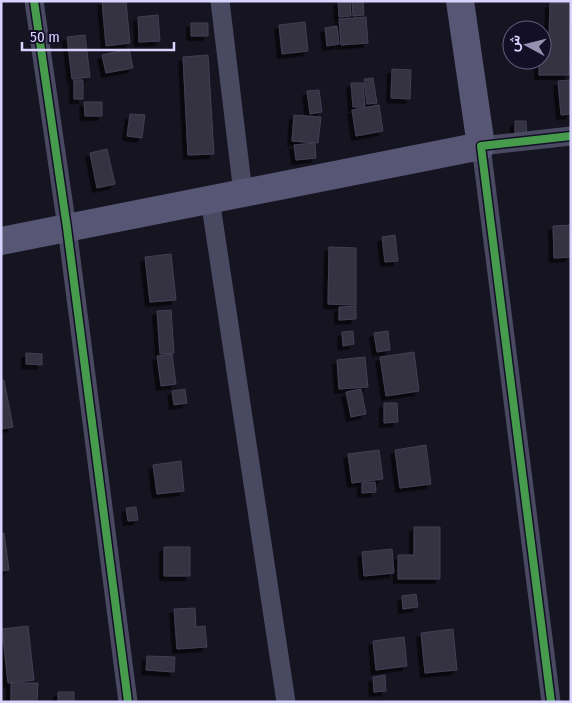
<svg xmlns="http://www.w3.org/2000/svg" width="572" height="703" font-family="'Fira Sans Condensed',Vazirmatn,sans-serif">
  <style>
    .building { fill: #343243; stroke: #433f54; filter: url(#shadow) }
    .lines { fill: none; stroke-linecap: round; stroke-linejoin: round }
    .minor { stroke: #4a4962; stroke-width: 19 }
    .secondary { stroke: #575674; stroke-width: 28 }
    .cycleway-casing { stroke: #130f26; stroke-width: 11 }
    .cycleway { stroke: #469c4c; stroke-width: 8 }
  </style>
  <defs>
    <filter id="shadow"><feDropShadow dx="-4.5" dy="4.5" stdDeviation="0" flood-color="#0009"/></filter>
  </defs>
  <rect width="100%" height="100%" fill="#161421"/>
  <path class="building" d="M 102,1 L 126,1 L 130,43 L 106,46 Z
    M 338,1 L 350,1 L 351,16 L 339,17 Z
    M 352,1 L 363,1 L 364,15 L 353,16 Z
    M 550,3 L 571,3 L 569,75 L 539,75 L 539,60 L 542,60 L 542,36 L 549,36 Z
    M 158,15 L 160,41 L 139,42 L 138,17 Z
    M 366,17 L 368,43 L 341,45 L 339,19 Z
    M 305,22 L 308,51 L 282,54 L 279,25 Z
    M 191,23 L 208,23 L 208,36 L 191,36 Z
    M 337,26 L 339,44 L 327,46 L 325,28 Z
    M 85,35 L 90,77 L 72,79 L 67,37 Z
    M 129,49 L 133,68 L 106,73 L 102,55 Z
    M 208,55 L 214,154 L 188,155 L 183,57 Z
    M 392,69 L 411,70 L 410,99 L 391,98 Z
    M 373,78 L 377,103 L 367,104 L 364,79 Z
    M 74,80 L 83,80 L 83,99 L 74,99 Z
    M 571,80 L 571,114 L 561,115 L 558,81 Z
    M 351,83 L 363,83 L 365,107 L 353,107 Z
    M 319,90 L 322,112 L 310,114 L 307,91 Z
    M 84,102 L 102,102 L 102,116 L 85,116 Z
    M 379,105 L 383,131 L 356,136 L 352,110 Z
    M 130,114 L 145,115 L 142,138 L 127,136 Z
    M 294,115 L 321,117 L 318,143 L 292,141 Z
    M 515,121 L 526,121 L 527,139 L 515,140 Z
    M 315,143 L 316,158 L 296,160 L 294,145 Z
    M 107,149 L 115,184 L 97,188 L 90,153 Z
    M 571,225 L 571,257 L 554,258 L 553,226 Z
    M 395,235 L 398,261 L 385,262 L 382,237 Z
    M 329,247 L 356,248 L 356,305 L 328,304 Z
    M 171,254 L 176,300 L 150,302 L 145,257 Z
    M 356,306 L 356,319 L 339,320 L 339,307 Z
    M 171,310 L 174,353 L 160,354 L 157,311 Z
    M 353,331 L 354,344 L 343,346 L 342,332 Z
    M 388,331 L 390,350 L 377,352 L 374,333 Z
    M 414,352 L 419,391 L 386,396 L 380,357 Z
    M 26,353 L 42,354 L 42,365 L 26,364 Z
    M 172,354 L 176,384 L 161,386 L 157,356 Z
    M 365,357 L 368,387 L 339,389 L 337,360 Z
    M 1,380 L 4,380 L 13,427 L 1,429 Z
    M 185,389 L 187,403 L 174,405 L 172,391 Z
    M 361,389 L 366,414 L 351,417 L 346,392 Z
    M 384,403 L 397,403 L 398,422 L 384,423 Z
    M 426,445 L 431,484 L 400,488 L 395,450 Z
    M 379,450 L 383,479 L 352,483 L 348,454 Z
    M 181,461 L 184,491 L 157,494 L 153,465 Z
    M 375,482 L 376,492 L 362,493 L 362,483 Z
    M 136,507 L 138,520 L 128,521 L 126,508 Z
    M 414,527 L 440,527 L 440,579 L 398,579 L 398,555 L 414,555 Z
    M 4,533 L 9,570 L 1,571 L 1,534 Z
    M 164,547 L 190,547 L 190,576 L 164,576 Z
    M 392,549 L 394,573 L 364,576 L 362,552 Z
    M 416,594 L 418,607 L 403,609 L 402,596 Z
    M 195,608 L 196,627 L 205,626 L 207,647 L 177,649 L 174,609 Z
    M 28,626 L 34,680 L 8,683 L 2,629 Z
    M 453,629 L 457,670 L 425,673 L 421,633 Z
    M 404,637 L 407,666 L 376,670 L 373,641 Z
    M 147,656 L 175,657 L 174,672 L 146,670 Z
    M 385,675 L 386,691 L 374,692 L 373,677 Z
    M 11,683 L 38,683 L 37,702 L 11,702 Z
    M 58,692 L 74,692 L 74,702 L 58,702 Z"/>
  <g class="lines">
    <path class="minor" d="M 34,1 L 67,228 L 128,702
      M 220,1 L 243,193
      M 210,199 L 286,702
      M 551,702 L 481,146 L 571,136"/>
    <path class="secondary" d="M 1,241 L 481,146 L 460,1"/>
    <defs>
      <path id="cycleway" d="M 34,1 L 67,228 L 128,702
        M 551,702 L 481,146 L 571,136"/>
    </defs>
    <use href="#cycleway" class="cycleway-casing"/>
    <use href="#cycleway" class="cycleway"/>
  </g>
  <rect width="572" height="703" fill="none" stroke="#d9d4ff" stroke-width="5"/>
  <g transform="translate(527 45) rotate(277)"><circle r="24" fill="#130f26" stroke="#625e7d"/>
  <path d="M0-4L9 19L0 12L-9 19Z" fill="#9591b1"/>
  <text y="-8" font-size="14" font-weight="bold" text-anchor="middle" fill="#d9d4ff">ش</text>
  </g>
  <path d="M22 42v8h152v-8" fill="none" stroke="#d9d4ff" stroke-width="2.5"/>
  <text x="30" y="42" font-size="15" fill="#d9d4ff" stroke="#130f26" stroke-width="4" paint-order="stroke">50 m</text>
</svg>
